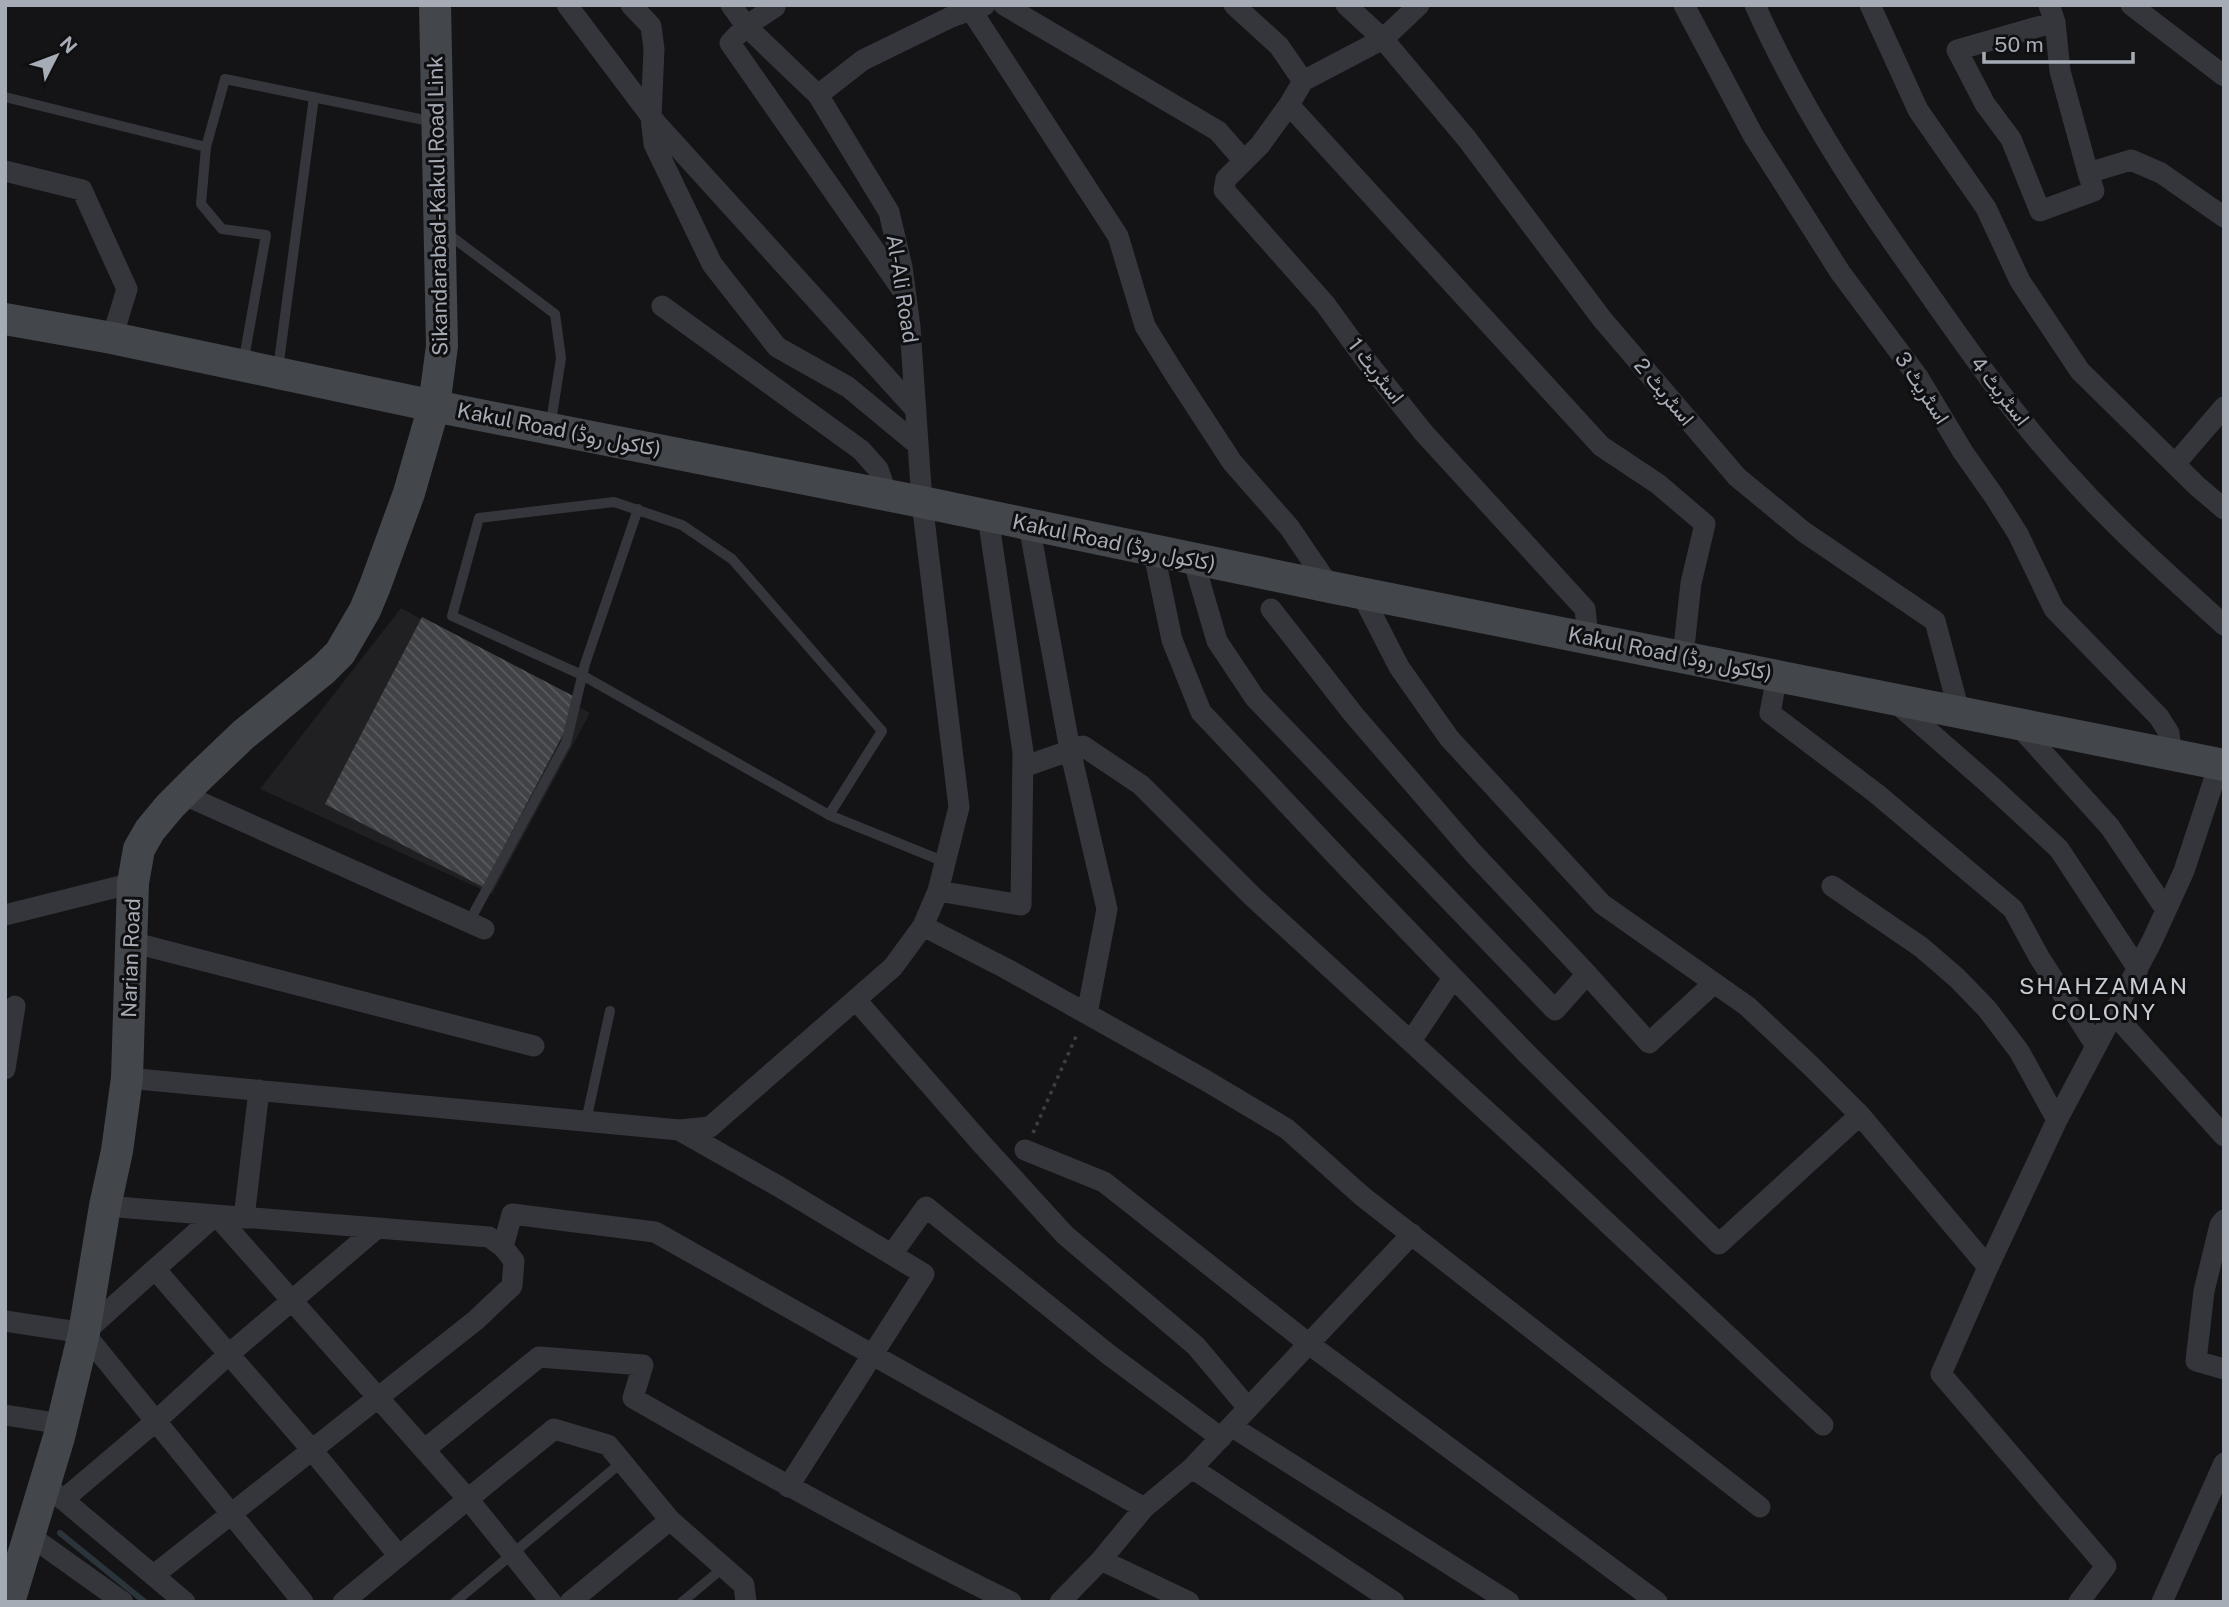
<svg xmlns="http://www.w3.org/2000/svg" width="2229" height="1607" font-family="'Public Sans',Vazirmatn,sans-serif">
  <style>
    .built { fill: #202023 }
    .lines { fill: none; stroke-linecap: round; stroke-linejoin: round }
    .stream { stroke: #2a343a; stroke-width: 6 }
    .building { fill: url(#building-back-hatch) }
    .path { stroke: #3b3e42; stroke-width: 3.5; stroke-dasharray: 3.5 5; stroke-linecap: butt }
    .service { stroke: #35363b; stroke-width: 10 }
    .minor { stroke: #35363b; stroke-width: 21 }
    .secondary { stroke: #43464b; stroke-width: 32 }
    .labels { text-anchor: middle; stroke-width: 6; stroke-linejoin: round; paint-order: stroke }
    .street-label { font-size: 21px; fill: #a6acb6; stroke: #0f0f11 }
    .neighbourhood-label { font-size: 23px; letter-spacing: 2px; fill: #c7cbd2; stroke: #0f0f11 }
  </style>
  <defs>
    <pattern id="building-back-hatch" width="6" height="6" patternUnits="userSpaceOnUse" patternTransform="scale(1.75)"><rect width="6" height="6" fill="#404246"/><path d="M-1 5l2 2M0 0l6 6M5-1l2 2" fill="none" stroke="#595b5e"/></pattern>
  </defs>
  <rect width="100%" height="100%" fill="#141416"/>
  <path class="built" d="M 401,608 L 590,713 L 492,894 L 260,789 Z"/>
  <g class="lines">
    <path class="stream" d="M 60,1533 L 145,1602"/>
  </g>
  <path class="building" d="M 422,617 L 581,700 L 483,887 L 325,804 Z"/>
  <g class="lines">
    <path class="path" d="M 1033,1133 L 1078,1032"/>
    <path class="service" d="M 5,97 L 206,147 L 225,79 L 434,122
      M 206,147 L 201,204 L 222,229 L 266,235 L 243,364
      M 444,231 L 555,314 L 561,358 L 550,428
      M 278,369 L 314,97
      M 829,815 L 582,675 L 452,616 L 479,518 L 614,502 L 682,525 L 732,559 L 882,731 L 829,815 L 945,862
      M 469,922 L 566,743 L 585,664 L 638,509
      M 586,1121 L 610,1011
      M 455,1602 L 622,1462
      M 682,1602 L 724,1567"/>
    <path class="minor" d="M 567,5 L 656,123 L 916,410
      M 631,5 L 651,26 L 654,49 L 651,117 L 654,144 L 712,264 L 777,347 L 848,387 L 918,445
      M 774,5 L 775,7 L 746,26 L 730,43 L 905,294
      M 1004,5 L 1218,131 L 1244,161
      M 1234,5 L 1279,46 L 1303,81
      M 1346,5 L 1383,39 L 1467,139 L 1602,319 L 1737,477 L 1804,532 L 1935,621 L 1959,711
      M 1419,5 L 1383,39 L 1303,81 L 1289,105 L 1260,145 L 1226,179 L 1224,190 L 1325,304 L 1365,359 L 1423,432 L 1585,609 L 1588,637
      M 1684,5 L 1753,135 L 1840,272 L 1918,377 L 1963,452 L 1994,496 L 2018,534 L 2054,609 L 2159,717 L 2169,733 L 2172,756
      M 1755,5 C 1796,97 1850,182 1908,264 C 1961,339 2012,415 2075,482 C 2121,533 2173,579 2224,625
      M 1870,5 L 1918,110 L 1986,208 L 2020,281 L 2080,371 L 2197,486 L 2224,509
      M 2049,5 L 2055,22 L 2060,71 L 2088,173 L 2131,160 L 2161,173 L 2224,217
      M 2131,5 L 2224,76
      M 971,10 L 1118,236 L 1145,326 L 1174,373 L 1232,462 L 1289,527 L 1330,587
      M 2055,22 L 1957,50 L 1985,104 L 2011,139 L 2040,211 L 2094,191 L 2088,173
      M 818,95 L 863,60 L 951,17 L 985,5
      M 1289,105 L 1601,446 L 1658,484 L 1705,524 L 1691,583 L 1683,656
      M 5,171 L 82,190 L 127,289 L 112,338
      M 662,306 L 861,450 L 878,469 L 887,495
      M 2175,464 L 2224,407
      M 1029,525 L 1070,750 L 1107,909 L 1087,1014
      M 1153,549 L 1172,640 L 1201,712 L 1345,865 L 1526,1053 L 1719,1244 L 1860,1115
      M 1193,559 L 1217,641 L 1255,698 L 1555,1010 L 1587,974 L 1649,1043 L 1713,984
      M 1361,593 L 1399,667 L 1449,738 L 1602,904 L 1747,1006 L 1811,1066 L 1860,1115 L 1988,1267
      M 1271,609 L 1354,715 L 1473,853 L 1587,974
      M 1777,676 L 1770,713 L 1877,794 L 2013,909 L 2039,957 L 2096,1046
      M 1893,700 L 1989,784 L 2059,849 L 2138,969
      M 2016,723 L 2110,827 L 2166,910
      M 1023,767 L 1083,746 L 1141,785 L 1253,897 L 1552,1171 L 1823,1425
      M 182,794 L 484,929
      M 1832,886 L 1921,947 L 1957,978 L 1987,1009 L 2019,1051 L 2057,1120
      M 938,891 L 1021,905 L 1023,752 L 988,517
      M 5,915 L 133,883
      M 923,926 L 1007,969 L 1205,1080 L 1287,1129 L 1362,1196 L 1760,1507
      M 131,942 L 534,1046
      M 856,1000 L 981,1143 L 1065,1235 L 1196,1346 L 1248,1408
      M 2113,1013 L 2224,1136
      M 1411,1041 L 1453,978
      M 5,1069 L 15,1006
      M 127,1078 L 679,1130 L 710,1127 L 893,967 L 923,926 L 938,891 L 959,807 L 922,502 L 910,327 L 902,267 L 889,212 L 818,95 L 746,26 L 731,5
      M 679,1130 L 778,1186 L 924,1274 L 788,1487
      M 1025,1150 L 1104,1182 L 1309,1344 L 1657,1602
      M 105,1206 L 489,1237 L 503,1247 L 514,1261 L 512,1286 L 476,1320 L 154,1575
      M 244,1218 L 259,1090
      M 2224,1220 L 2220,1225 L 2204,1291 L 2196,1361 L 2224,1369
      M 503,1247 L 512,1214 L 655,1232 L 1144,1508 L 1101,1560 L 1060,1602
      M 892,1254 L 926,1207 L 1108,1354 L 1221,1438
      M 5,1321 L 84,1333 L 303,1602
      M 84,1333 L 155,1269
      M 5,1415 L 62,1424
      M 1231,1426 L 1509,1602
      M 424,1450 L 539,1357 L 643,1365 L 633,1398 C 758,1470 882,1539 1011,1602
      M 1192,1468 L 1412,1234
      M 54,1492 L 185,1602
      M 63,1500 L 156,1421 L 229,1354 L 376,1229
      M 1144,1508 L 1192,1468 L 1394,1602
      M 29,1535 L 123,1602
      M 399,1556 L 312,1450 L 155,1269 L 216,1215 L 468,1499 L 554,1429 L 608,1445 L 670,1520 L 744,1585 L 746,1602
      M 1101,1560 L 1189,1602
      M 343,1602 L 468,1499 L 551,1602
      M 570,1602 L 670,1520
      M 2079,1602 L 2106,1566 L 1941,1374 L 1988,1267 L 2057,1120 L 2152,941 L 2184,871 L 2219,765
      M 2162,1602 L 2224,1463"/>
    <path class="secondary" d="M 5,319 L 112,338 L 434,406 L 922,502 L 1330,587 L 2224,765
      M 9,1602 L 59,1437 L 84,1333 L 105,1206 L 117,1151 L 127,1078 L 133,883 L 139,849 L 150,830 L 170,806 L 200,776 L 243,735 L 324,669 L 340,653 L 365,610 L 375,586 L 409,493 L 434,406 L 442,346 L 435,5"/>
  </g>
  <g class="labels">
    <g class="street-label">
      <text transform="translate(438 206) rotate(-91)" y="7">Sikandarabad-Kakul Road Link</text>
      <text transform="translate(902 289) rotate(81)" y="7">Al-Ali Road</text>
      <text transform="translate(1376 371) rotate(52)" y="7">اسٹریٹ 1</text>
      <text transform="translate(1922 388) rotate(57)" y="7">اسٹریٹ 3</text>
      <text transform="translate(2000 391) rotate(52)" y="7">اسٹریٹ 4</text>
      <text transform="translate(1664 392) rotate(50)" y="7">اسٹریٹ 2</text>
      <text transform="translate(559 430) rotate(11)" y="7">Kakul Road (کاکول روڈ)</text>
      <text transform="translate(1114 543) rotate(12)" y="7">Kakul Road (کاکول روڈ)</text>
      <text transform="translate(1670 654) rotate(11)" y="7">Kakul Road (کاکول روڈ)</text>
      <text transform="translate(131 958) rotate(-88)" y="7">Narian Road</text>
    </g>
    <g class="neighbourhood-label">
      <text x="2104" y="994">SHAHZAMAN<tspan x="2104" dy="26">COLONY</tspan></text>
    </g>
  </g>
  <rect width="2229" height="1607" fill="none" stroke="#a6acb6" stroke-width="14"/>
  <g transform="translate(56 56) rotate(48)" stroke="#0f0f11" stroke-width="5" paint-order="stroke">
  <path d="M0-5L12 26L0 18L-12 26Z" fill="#a6acb6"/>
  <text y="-10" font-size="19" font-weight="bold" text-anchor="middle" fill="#a6acb6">N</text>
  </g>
  <path d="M1984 52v10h149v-10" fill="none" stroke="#a6acb6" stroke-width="3.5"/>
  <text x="1994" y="52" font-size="21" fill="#a6acb6" stroke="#0f0f11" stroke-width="5" paint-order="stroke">50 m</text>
</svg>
